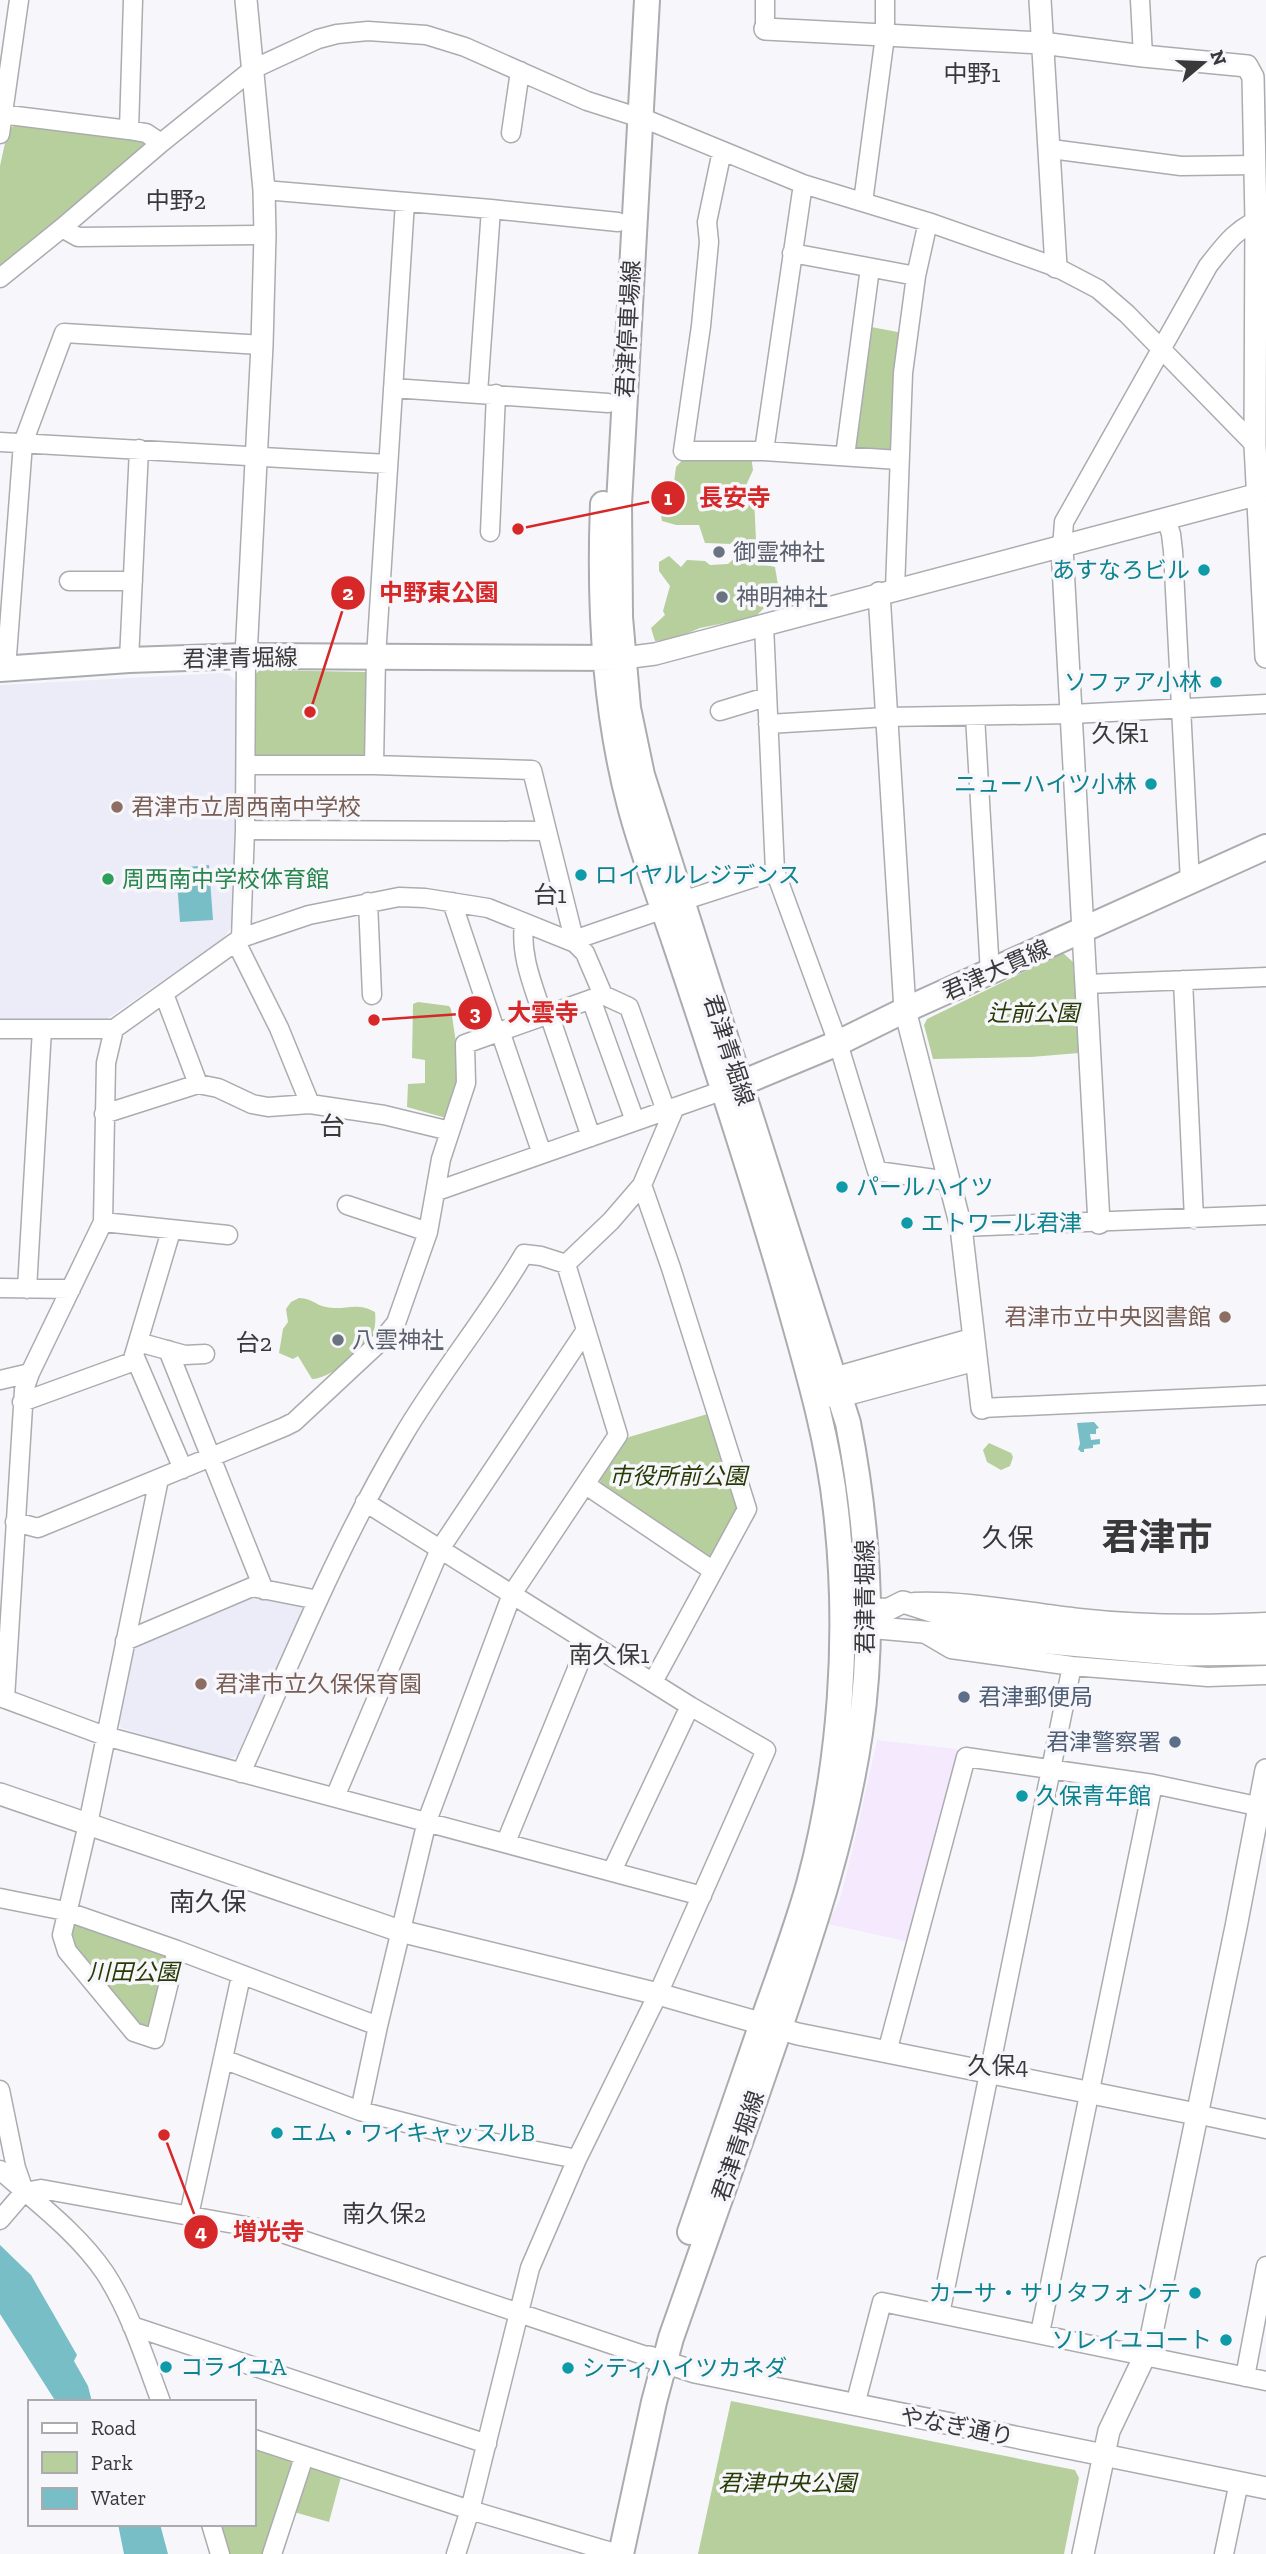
<svg xmlns="http://www.w3.org/2000/svg" width="1266" height="2554" font-family="'Zilla Slab','Noto Sans JP',serif">
  <style>
    .commercial { fill: #f4e9fd }
    .built { fill: #ebecf7 }
    .green { fill: #b7ce9d }
    .water { fill: #78bec7 }
    .lines { fill: none; stroke-linecap: round; stroke-linejoin: round }
    .minor-casing { stroke: #abacaf; stroke-width: 21 }
    .tertiary-casing { stroke: #abacaf; stroke-width: 24 }
    .secondary-casing { stroke: #abacaf; stroke-width: 28 }
    .minor { stroke: #fff; stroke-width: 18 }
    .tertiary { stroke: #fff; stroke-width: 21 }
    .secondary { stroke: #fff; stroke-width: 24 }
    .worship-dot { fill: #6b7280; stroke: #f7f7fb; stroke-width: 2.5 }
    .culture-dot { fill: #0f9aa8; stroke: #f7f7fb; stroke-width: 2.5 }
    .education-dot { fill: #8d6e63; stroke: #f7f7fb; stroke-width: 2.5 }
    .leisure-dot { fill: #2e9e5b; stroke: #f7f7fb; stroke-width: 2.5 }
    .service-dot { fill: #5c6f8a; stroke: #f7f7fb; stroke-width: 2.5 }
    .labels { text-anchor: middle; stroke-width: 7; stroke-linejoin: round; paint-order: stroke }
    .street-label { font-size: 23px; fill: #39393a; stroke: #f7f7fb }
    .worship-label { font-size: 23px; fill: #5b616d; stroke: #f7f7fb; text-anchor: start }
    .culture-label { font-size: 23px; fill: #0d838f; stroke: #f7f7fb; text-anchor: start }
    .education-label { font-size: 23px; fill: #785e54; stroke: #f7f7fb; text-anchor: start }
    .leisure-label { font-size: 23px; fill: #27864d; stroke: #f7f7fb; text-anchor: start }
    .park-label { font-size: 23px; font-style: italic; fill: #273b04; stroke: #f7f7fb }
    .service-label { font-size: 23px; fill: #4e5e75; stroke: #f7f7fb; text-anchor: start }
    .neighbourhood-label { font-size: 24px; fill: #39393a; stroke: #f7f7fb }
    .quarter-label { font-size: 26px; fill: #39393a; stroke: #f7f7fb }
    .town-label { font-size: 37px; font-weight: bold; fill: #39393a; stroke: #f7f7fb }
    .leader { fill: none; stroke: #d62828; stroke-width: 2.5 }
    .callout-dot { fill: #d62828; stroke: #f7f7fb; stroke-width: 2.5 }
    .mark-label { font-size: 21px; text-anchor: middle; font-weight: bold; fill: #fff }
    .callout-label { font-size: 24px; text-anchor: middle; font-weight: bold; fill: #d62828; stroke: #f7f7fb; stroke-width: 7; stroke-linejoin: round; paint-order: stroke }
  </style>
  <rect width="100%" height="100%" fill="#f7f7fb"/>
  <path class="commercial" d="M 877,1740 L 958,1749 L 909,1942 L 828,1924 L 840,1899 L 852,1852 Z"/>
  <path class="built" d="M 223,673 L 229,675 L 235,681 L 237,694 L 233,920 L 230,929 L 224,938 L 104,1021 L 0,1020 L 0,685 Z
    M 248,1593 L 310,1604 L 240,1755 L 226,1760 L 121,1728 L 118,1720 L 135,1648 L 141,1641 Z"/>
  <path class="green" d="M 16,125 L 141,136 L 146,142 L 144,149 L 0,265 L 0,166 L 8,129 Z
    M 866,326 L 903,333 L 895,451 L 854,454 Z
    M 686,456 L 751,456 L 753,470 L 744,490 L 754,498 L 756,540 L 751,549 L 752,562 L 775,567 L 779,591 L 768,596 L 766,606 L 755,617 L 700,628 L 672,640 L 655,641 L 651,628 L 665,615 L 663,611 L 670,586 L 659,571 L 659,562 L 669,556 L 681,567 L 687,560 L 705,561 L 710,565 L 728,564 L 738,555 L 737,547 L 732,544 L 705,543 L 699,525 L 676,525 L 662,521 L 661,515 L 673,490 L 676,467 Z
    M 260,670 L 366,672 L 369,675 L 367,752 L 361,756 L 255,759 L 251,757 L 251,678 Z
    M 1063,953 L 1073,962 L 1079,1053 L 1031,1057 L 933,1059 L 924,1025 L 927,1019 Z
    M 418,1002 L 449,1006 L 451,1009 L 456,1043 L 457,1095 L 446,1118 L 407,1107 L 408,1084 L 425,1083 L 425,1060 L 412,1058 L 413,1004 Z
    M 299,1298 C 314,1299 315,1305 326,1307 C 345,1311 356,1301 375,1312 C 376,1320 375,1332 371,1339 C 364,1353 326,1380 312,1379 L 298,1356 L 293,1359 L 279,1353 L 283,1329 L 288,1322 L 286,1309 L 291,1302 Z
    M 711,1413 L 739,1502 L 715,1555 L 706,1557 L 602,1485 L 599,1479 L 629,1437 Z
    M 989,1443 L 1011,1453 L 1013,1457 L 1010,1466 L 1001,1470 L 987,1462 L 983,1450 Z
    M 71,1923 L 168,1954 L 151,2026 L 147,2028 L 139,2026 L 74,1951 L 65,1934 Z
    M 731,2401 L 1075,2470 L 1079,2478 L 1064,2554 L 698,2554 Z
    M 254,2445 L 290,2459 L 292,2462 L 263,2554 L 228,2554 L 216,2524 L 254,2524 Z
    M 312,2468 L 341,2477 L 329,2522 L 294,2512 L 306,2473 Z"/>
  <path class="water" d="M 209,865 L 213,920 L 180,922 L 176,868 Z
    M 1094,1422 L 1099,1428 L 1096,1429 L 1096,1434 L 1090,1434 L 1091,1440 L 1100,1439 L 1100,1444 L 1093,1445 L 1093,1448 L 1084,1449 L 1084,1452 L 1081,1452 L 1078,1449 L 1080,1444 L 1077,1423 Z
    M 0,2245 L 31,2275 L 77,2355 L 74,2361 L 88,2386 L 92,2402 L 56,2402 L 0,2314 Z
    M 118,2524 L 160,2524 L 168,2554 L 124,2554 Z"/>
  <g class="lines">
    <defs>
      <path id="minor" d="M 1140,0 L 1143,56
        M 765,29 L 765,0
        M 0,114 L 129,130 L 146,133 L 161,143
        M 129,130 L 133,0
        M 511,133 L 520,71
        M 0,134 L 19,0
        M 1051,149 L 1181,166 L 1255,165
        M 722,151 L 707,222 L 709,242 L 701,326 L 683,451 L 764,451 L 899,460
        M 264,190 L 491,209 L 618,222
        M 863,202 L 885,36 L 885,0
        M 62,228 L 78,237 L 265,235
        M 792,253 L 916,276
        M 0,278 L 62,228 L 161,143 L 253,69 L 318,39 L 337,34 L 368,31 L 426,35 L 465,47 L 587,101 L 650,121 L 803,184 L 928,222 L 1056,267 L 1098,289 L 1127,314 L 1255,445
        M 393,388 L 608,403
        M 478,393 L 491,209
        M 0,442 L 388,464
        M 764,451 L 803,184
        M 845,456 L 870,268
        M 1166,519 L 1171,534 L 1173,551 L 1190,882
        M 490,532 L 496,394
        M 1062,548 L 1064,522 L 1208,266 C 1225,244 1238,226 1266,217
        M 69,581 L 133,581
        M 895,589 L 903,373 L 916,276 L 928,222
        M 764,625 L 775,871 L 838,1043 L 877,1171 L 949,1181
        M 129,660 L 139,449
        M 6,669 L 23,443 L 64,333 L 262,345
        M 720,711 L 766,697
        M 975,716 L 990,973
        M 768,724 L 886,717 L 1072,714 L 1266,704
        M 246,765 L 374,765 L 532,770 L 547,831
        M 374,765 L 376,657 L 405,202
        M 245,830 L 547,831 L 575,943 L 585,953 L 603,995 L 629,1007 L 666,1111
        M 682,901 L 775,871
        M 368,902 L 372,995
        M 452,902 L 496,1033
        M 524,923 C 520,956 533,985 543,1016
        M 241,938 L 245,830 L 246,656
        M 574,940 L 664,909
        M 236,942 L 279,1028 L 310,1104
        M 1183,980 L 1194,1219
        M 1086,984 L 1266,977
        M 164,994 L 198,1084
        M 591,999 L 635,1121
        M 549,1014 L 591,1137
        M 0,1029 L 114,1029 L 241,938 L 309,915 L 399,897 L 425,898 L 488,908 L 575,943
        M 500,1031 L 542,1154
        M 104,1114 L 198,1084 L 218,1088 L 252,1104 L 268,1107 L 310,1104 L 384,1115 L 450,1131
        M 642,1185 L 671,1268 L 747,1509 L 653,1682
        M 437,1191 L 724,1090
        M 347,1205 L 428,1232
        M 103,1222 L 228,1235
        M 961,1227 L 1266,1215
        M 566,1264 L 611,1221 L 642,1185 L 675,1107
        M 0,1288 L 71,1289
        M 27,1289 L 42,1029
        M 138,1342 L 185,1355 L 205,1354
        M 168,1350 L 264,1590
        M 134,1355 L 183,1469
        M 0,1380 L 30,1373
        M 22,1402 L 132,1362 L 171,1231
        M 982,1408 L 1266,1395
        M 159,1479 L 88,1824 L 62,1935 L 67,1951 L 134,2032 L 155,2039 L 177,1950
        M 586,1485 L 712,1570
        M 365,1502 L 690,1706 L 766,1750 L 658,1994 L 577,2159 L 530,2268 L 470,2510 L 456,2554
        M 15,1522 L 38,1528 L 284,1427 L 294,1422 L 382,1340 L 396,1323 L 428,1232 L 441,1159 L 466,1083 L 465,1044 L 603,995
        M 914,1602 C 969,1600 1024,1612 1079,1618 C 1141,1625 1203,1625 1266,1622
        M 922,1632 L 951,1649 L 1072,1666 L 1208,1677 L 1266,1675
        M 125,1641 L 252,1587 L 318,1600
        M 0,1697 L 105,1736 L 702,1896
        M 5,1699 L 24,1390 L 30,1373 L 103,1222 L 106,1063 L 114,1029
        M 241,1773 C 292,1659 339,1543 403,1436 C 440,1373 487,1317 524,1254 L 541,1256 L 566,1264
        M 335,1797 L 440,1549 L 586,1330
        M 506,1842 L 588,1642
        M 612,1871 L 690,1706
        M 0,1898 L 65,1911 L 177,1950 L 378,2026
        M 887,2052 L 966,1757 L 1153,1784 L 1266,1808
        M 223,2059 L 360,2111 L 449,2134 L 577,2159
        M 0,2090 L 16,2168 L 23,2188
        M 360,2111 L 378,2026 L 427,1821 L 512,1594 L 618,1435 L 566,1264
        M 1196,2114 L 1266,2129
        M 0,2170 C 36,2202 78,2233 105,2273 C 130,2311 145,2359 161,2402
        M 189,2215 L 241,1976
        M 0,2220 L 24,2192 L 41,2189 L 279,2232 L 649,2357
        M 940,2314 L 1072,1666
        M 132,2326 L 487,2444
        M 1040,2333 L 1153,1784
        M 1245,2377 L 1266,2266
        M 855,2405 L 882,2302 L 1266,2381
        M 254,2439 L 470,2510 L 608,2551
        M 211,2524 L 220,2554
        M 272,2554 L 304,2457
        M 1224,2554 L 1239,2482"/>
      <path id="tertiary" d="M 1040,0 L 1056,267
        M 765,29 L 1042,43 L 1143,56 L 1247,66 L 1253,77 L 1256,220 L 1255,445 L 1266,657
        M 1062,548 L 1099,1223
        M 879,593 L 905,1010 L 961,1227 L 982,1408
        M 246,656 L 262,345 L 265,235 L 264,190 L 246,0
        M 624,658 L 655,654 C 856,599 1058,548 1259,494
        M 823,1388 L 835,1378 L 973,1339
        M 824,1396 L 841,1396 L 975,1360
        M 853,1610 L 889,1609 L 903,1602 L 947,1616 L 1108,1633 L 1184,1638 L 1266,1638
        M 855,1620 L 867,1627 L 1183,1655 L 1266,1654
        M 0,1794 L 400,1931 L 658,1994 L 798,2034 L 1196,2114
        M 649,2357 L 695,2372 L 1266,2488
        M 1083,2554 L 1109,2431 L 1149,2347 L 1236,1927 L 1266,1770"/>
      <path id="secondary" d="M 603,504 C 599,605 604,708 630,806 C 642,852 660,898 675,943 C 714,1059 752,1175 786,1293 C 806,1364 828,1437 836,1511 C 850,1633 841,1765 809,1884 C 797,1927 781,1970 766,2012 C 741,2085 715,2159 690,2232
        M 0,669 L 129,660 L 246,656 L 622,658
        M 725,1090 L 838,1043 L 905,1010 L 1266,847
        M 621,2554 L 654,2402 L 671,2338 C 708,2234 745,2129 781,2024 C 814,1927 845,1835 860,1733 C 875,1630 868,1525 848,1423 L 642,775 L 628,708 L 620,617 L 619,504 L 647,0"/>
    </defs>
    <use href="#minor" class="minor-casing"/>
    <use href="#tertiary" class="tertiary-casing"/>
    <use href="#secondary" class="secondary-casing"/>
    <use href="#minor" class="minor"/>
    <use href="#tertiary" class="tertiary"/>
    <use href="#secondary" class="secondary"/>
  </g>
  <g class="worship-dot">
    <circle cx="719" cy="552" r="7"/>
    <circle cx="722" cy="597" r="7"/>
    <circle cx="338" cy="1340" r="7"/>
  </g>
  <g class="culture-dot">
    <circle cx="1204" cy="570" r="7"/>
    <circle cx="1216" cy="682" r="7"/>
    <circle cx="1151" cy="784" r="7"/>
    <circle cx="581" cy="875" r="7"/>
    <circle cx="842" cy="1187" r="7"/>
    <circle cx="907" cy="1223" r="7"/>
    <circle cx="1022" cy="1796" r="7"/>
    <circle cx="277" cy="2133" r="7"/>
    <circle cx="1195" cy="2293" r="7"/>
    <circle cx="1226" cy="2340" r="7"/>
    <circle cx="166" cy="2367" r="7"/>
    <circle cx="568" cy="2368" r="7"/>
  </g>
  <g class="education-dot">
    <circle cx="117" cy="807" r="7"/>
    <circle cx="1225" cy="1317" r="7"/>
    <circle cx="201" cy="1684" r="7"/>
  </g>
  <circle class="leisure-dot" cx="108" cy="879" r="7"/>
  <g class="service-dot">
    <circle cx="964" cy="1697" r="7"/>
    <circle cx="1175" cy="1742" r="7"/>
  </g>
  <g class="labels">
    <g class="street-label">
      <text transform="translate(628 329) rotate(-87)" y="8">君津停車場線</text>
      <text transform="translate(240 658) rotate(-1)" y="8">君津青堀線</text>
      <text transform="translate(996 970) rotate(-24)" y="8">君津大貫線</text>
      <text transform="translate(729 1050) rotate(72)" y="8">君津青堀線</text>
      <text transform="translate(865 1597) rotate(-90)" y="8">君津青堀線</text>
      <text transform="translate(738 2146) rotate(-71)" y="8">君津青堀線</text>
      <text transform="translate(957 2426) rotate(11)" y="8">やなぎ通り</text>
    </g>
    <g class="worship-label">
      <text x="733" y="560">御霊神社</text>
      <text x="736" y="605">神明神社</text>
      <text x="352" y="1348">八雲神社</text>
    </g>
    <g class="culture-label">
      <text x="1190" y="578" text-anchor="end">あすなろビル</text>
      <text x="1202" y="690" text-anchor="end">ソファア小林</text>
      <text x="1137" y="792" text-anchor="end">ニューハイツ小林</text>
      <text x="595" y="883">ロイヤルレジデンス</text>
      <text x="856" y="1195">パールハイツ</text>
      <text x="921" y="1231">エトワール君津</text>
      <text x="1036" y="1804">久保青年館</text>
      <text x="291" y="2141">エム・ワイキャッスルB</text>
      <text x="1181" y="2301" text-anchor="end">カーサ・サリタフォンテ</text>
      <text x="1212" y="2348" text-anchor="end">ソレイユコート</text>
      <text x="180" y="2375">コライユA</text>
      <text x="582" y="2376">シティハイツカネダ</text>
    </g>
    <g class="education-label">
      <text x="131" y="815">君津市立周西南中学校</text>
      <text x="1211" y="1325" text-anchor="end">君津市立中央図書館</text>
      <text x="215" y="1692">君津市立久保保育園</text>
    </g>
    <g class="leisure-label">
      <text x="122" y="887">周西南中学校体育館</text>
    </g>
    <g class="park-label">
      <text x="1033" y="1021">辻前公園</text>
      <text x="678" y="1484">市役所前公園</text>
      <text x="133" y="1980">川田公園</text>
      <text x="787" y="2491">君津中央公園</text>
    </g>
    <g class="service-label">
      <text x="978" y="1705">君津郵便局</text>
      <text x="1161" y="1750" text-anchor="end">君津警察署</text>
    </g>
    <g class="neighbourhood-label">
      <text x="972" y="82">中野1</text>
      <text x="176" y="209">中野2</text>
      <text x="1120" y="742">久保1</text>
      <text x="550" y="903">台1</text>
      <text x="254" y="1351">台2</text>
      <text x="609" y="1663">南久保1</text>
      <text x="998" y="2074">久保4</text>
      <text x="384" y="2222">南久保2</text>
    </g>
    <g class="quarter-label">
      <text x="332" y="1135">台</text>
      <text x="1008" y="1547">久保</text>
      <text x="208" y="1911">南久保</text>
    </g>
    <g class="town-label">
      <text x="1157" y="1550">君津市</text>
    </g>
  </g>
  <path class="leader" d="M518 529L668 498M310 712L348 593M374 1020L475 1013M164 2135L201 2232"/>
  <g class="callout-dot">
    <circle cx="518" cy="529" r="7"/>
    <circle cx="310" cy="712" r="7"/>
    <circle cx="374" cy="1020" r="7"/>
    <circle cx="164" cy="2135" r="7"/>
    <circle cx="668" cy="498" r="18"/>
    <circle cx="348" cy="593" r="18"/>
    <circle cx="475" cy="1013" r="18"/>
    <circle cx="201" cy="2232" r="18"/>
  </g>
  <g class="mark-label">
    <text x="668" y="505">1</text>
    <text x="348" y="600">2</text>
    <text x="475" y="1020">3</text>
    <text x="201" y="2239">4</text>
  </g>
  <g class="callout-label">
    <text x="735" y="506">長安寺</text>
    <text x="439" y="601">中野東公園</text>
    <text x="543" y="1021">大雲寺</text>
    <text x="269" y="2240">増光寺</text>
  </g>
  <rect x="28" y="2400" width="228" height="126" fill="#f7f7fb" stroke="#ababae" stroke-width="2"/>
  <rect x="42" y="2423" width="35" height="10" fill="#ffffff" stroke="#ababae" stroke-width="2"/>
  <text x="91" y="2435" font-size="21" fill="#39393a">Road</text>
  <rect x="42" y="2452" width="35" height="21" fill="#b7ce9d" stroke="#ababae" stroke-width="2"/>
  <text x="91" y="2470" font-size="21" fill="#39393a">Park</text>
  <rect x="42" y="2488" width="35" height="21" fill="#78bec7" stroke="#ababae" stroke-width="2"/>
  <text x="91" y="2505" font-size="21" fill="#39393a">Water</text>
  <g transform="translate(1203 63) rotate(71)" stroke="#f7f7fb" stroke-width="5" paint-order="stroke">
  <path d="M0-5L12 26L0 18L-12 26Z" fill="#39393a"/>
  <text y="-10" font-size="19" font-weight="bold" text-anchor="middle" fill="#39393a">N</text>
  </g>
</svg>
